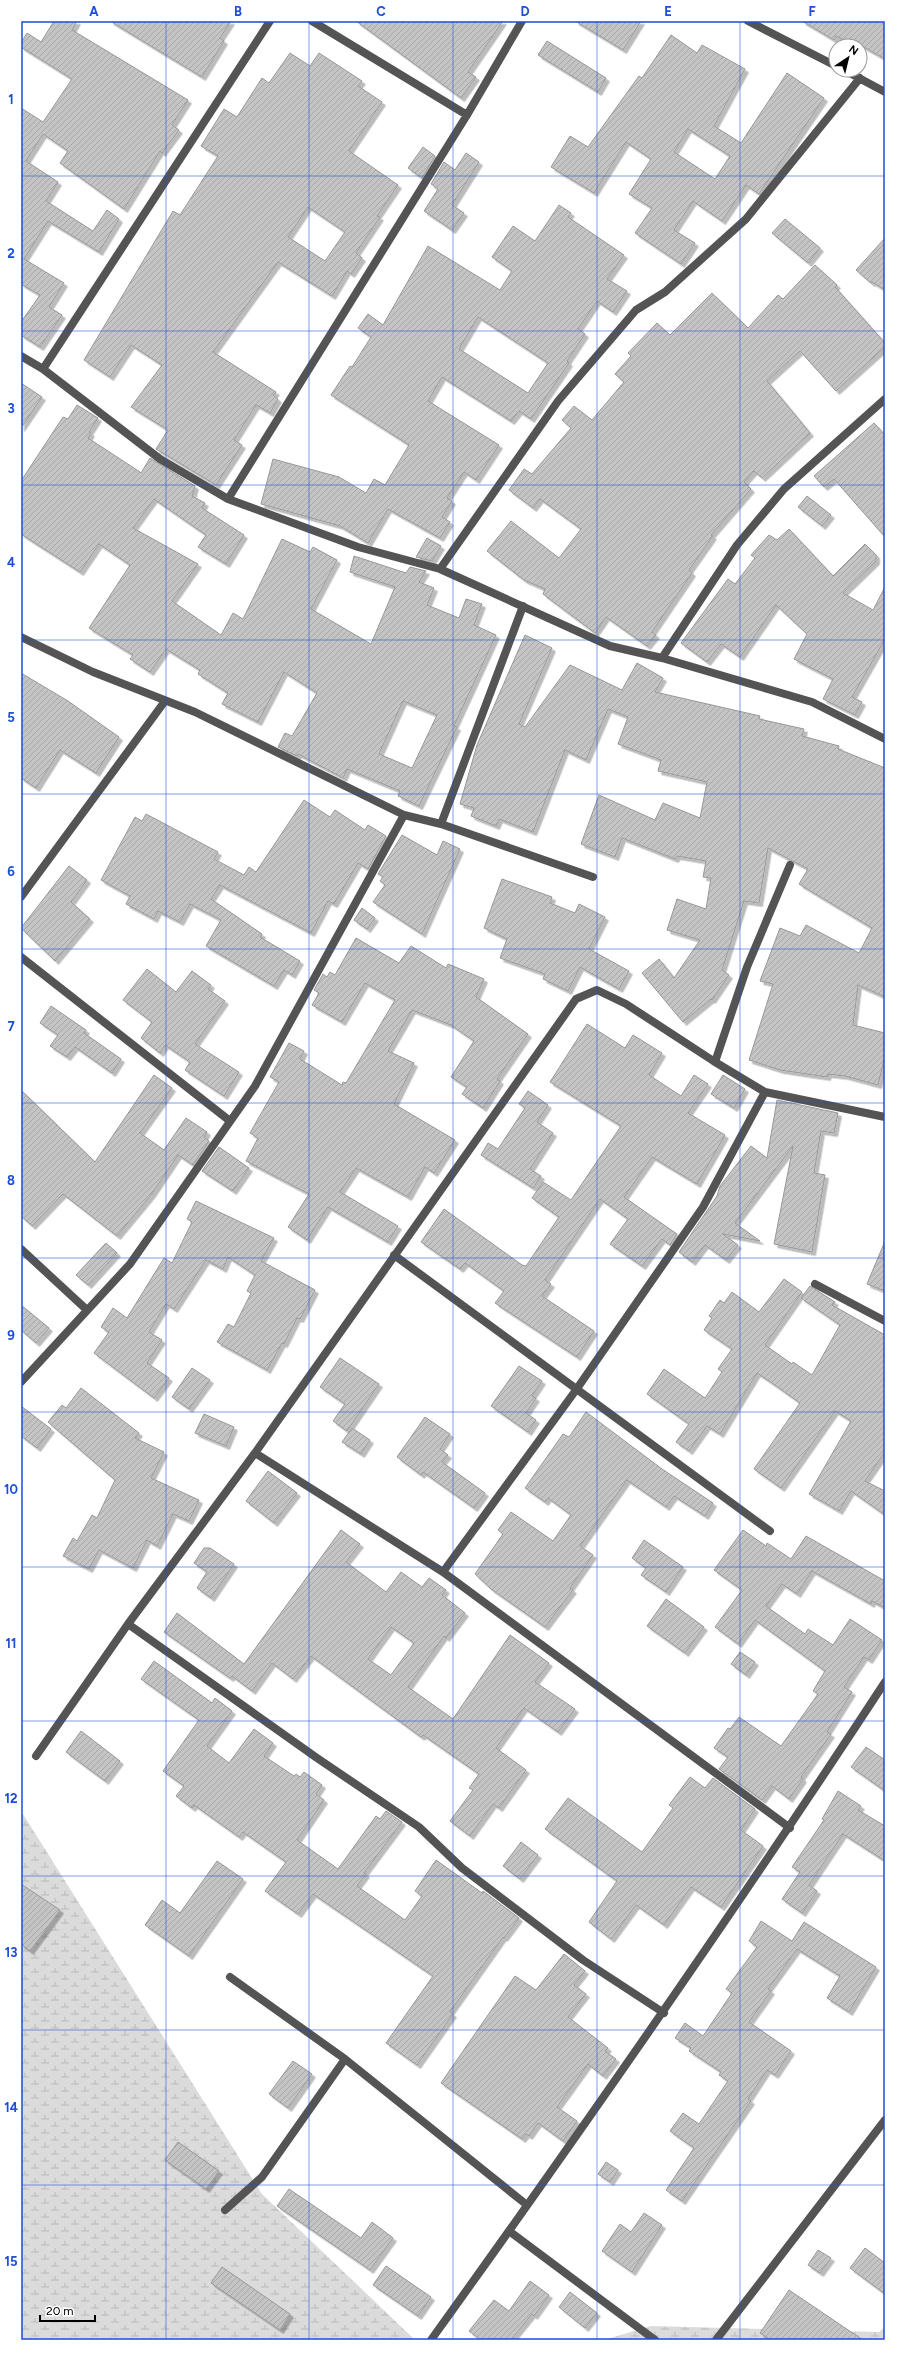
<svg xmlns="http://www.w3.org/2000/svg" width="906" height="2361" font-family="Figtree,sans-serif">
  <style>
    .wetland { fill: url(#wetland-marsh) }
    .building { fill: url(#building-hatch); stroke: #989898; fill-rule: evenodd; filter: url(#shadow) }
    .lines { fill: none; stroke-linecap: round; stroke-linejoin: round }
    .street { stroke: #545454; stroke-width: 8 }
    .grid { fill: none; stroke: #1d4ed8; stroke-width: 1; stroke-opacity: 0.55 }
    .neatline { fill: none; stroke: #1d4ed8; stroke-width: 1.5 }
    .grid-label { font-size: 13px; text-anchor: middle; font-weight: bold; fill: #1d4ed8 }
  </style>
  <defs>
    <pattern id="wetland-marsh" width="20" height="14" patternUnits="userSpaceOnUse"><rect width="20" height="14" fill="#dbdbdb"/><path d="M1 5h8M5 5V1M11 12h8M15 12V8" fill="none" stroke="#bababa"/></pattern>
    <pattern id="building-hatch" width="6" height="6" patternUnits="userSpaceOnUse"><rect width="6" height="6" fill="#c4c4c4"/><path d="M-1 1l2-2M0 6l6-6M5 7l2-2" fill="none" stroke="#a7a7a7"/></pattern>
    <filter id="shadow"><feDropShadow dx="3.5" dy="3.5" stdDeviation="0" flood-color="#0004"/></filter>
  </defs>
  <rect width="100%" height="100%" fill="#fff"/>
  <path class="wetland" d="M 21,1811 L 262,2194 L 415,2340 L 21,2340 Z
    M 651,2326 L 879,2332 L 885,2327 L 885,2340 L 604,2340 Z"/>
  <path class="building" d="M 54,21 L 77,21 L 72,30 L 188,100 L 172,125 L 179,130 L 162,153 L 160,151 L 124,209 L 60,163 L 68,151 L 43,134 L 26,161 L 58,182 L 46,201 L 93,231 L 107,210 L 119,219 L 99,252 L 48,221 L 24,259 L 64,283 L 49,307 L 62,315 L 40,347 L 21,335 L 21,322 L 40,295 L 21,284 L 21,108 L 43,122 L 72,79 L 21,47 L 21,43 L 27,33 L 41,42 Z
    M 110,21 L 231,21 L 220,38 L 224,41 L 202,77 Z
    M 356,21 L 503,21 L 468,72 L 476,77 L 461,98 Z
    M 575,21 L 641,21 L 623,50 Z
    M 802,21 L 885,21 L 885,59 L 862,46 L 855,46 L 836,36 L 834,40 Z
    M 671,35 L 697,53 L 702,45 L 745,69 L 714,126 L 741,143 L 787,73 L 824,98 L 759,194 L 746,185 L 722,221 L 693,201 L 674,230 L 695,243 L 681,264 L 635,233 L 652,208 L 629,194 L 651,159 L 626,142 L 594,193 L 551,167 L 570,136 L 588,147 L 639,76 L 642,78 ZM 688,129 L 730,156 L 715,179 L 674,152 Z
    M 547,41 L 606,78 L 598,92 L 538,55 Z
    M 290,53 L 310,66 L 319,53 L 362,81 L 358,86 L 382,102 L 349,151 L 398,185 L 377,216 L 380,217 L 356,253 L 362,258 L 351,274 L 347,271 L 332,296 L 278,262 L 213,352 L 276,392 L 273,395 L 278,399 L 270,413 L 256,405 L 234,440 L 242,445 L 216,485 L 156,449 L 168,430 L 131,407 L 162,365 L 131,345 L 110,377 L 84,360 L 173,211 L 180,215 L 218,156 L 201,146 L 224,109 L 237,117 L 262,78 L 269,83 ZM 308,207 L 345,232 L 325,261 L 288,237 Z
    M 423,147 L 435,156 L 422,178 L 408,168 Z
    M 466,153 L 479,162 L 452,205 L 464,213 L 452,230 L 424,211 L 438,189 L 431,184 L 444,162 L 455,170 Z
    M 559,205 L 571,213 L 568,217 L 624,255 L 607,279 L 627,291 L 613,312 L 597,301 L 578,329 L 585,334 L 567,361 L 569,363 L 531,419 L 519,411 L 511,421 L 442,377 L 428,401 L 499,445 L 476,480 L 464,472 L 447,498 L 452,501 L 442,517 L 450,522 L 440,538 L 388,509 L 368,543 L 340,526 L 261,504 L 273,459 L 339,477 L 366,493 L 374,479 L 385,485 L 409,445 L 331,395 L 350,366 L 352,367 L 371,337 L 358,328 L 368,314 L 383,325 L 428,246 L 500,290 L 512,271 L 492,257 L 513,226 L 535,241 ZM 478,317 L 548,363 L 528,393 L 459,349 Z
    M 785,219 L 820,248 L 808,263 L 772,233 Z
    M 885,238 L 885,290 L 872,282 L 871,283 L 856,270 Z
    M 815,265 L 837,285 L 835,287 L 885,343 L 885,347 L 836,391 L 800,351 L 767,381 L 810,433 L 762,478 L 754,471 L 744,482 L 751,489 L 711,535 L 713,536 L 689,570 L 692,573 L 652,632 L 656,635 L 647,646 L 606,617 L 595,633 L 543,594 L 545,589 L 524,580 L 487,551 L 511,521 L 559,558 L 581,529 L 540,499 L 533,508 L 509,490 L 524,469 L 532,474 L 571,428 L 562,420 L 574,406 L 592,420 L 624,382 L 615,374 L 631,356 L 628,353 L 657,323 L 670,335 L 712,293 L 748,328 L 778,295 L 783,299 Z
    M 21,383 L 42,397 L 21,428 Z
    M 77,405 L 98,418 L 89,432 L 91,433 L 88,438 L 140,472 L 141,473 L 150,458 L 195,486 L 192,496 L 205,503 L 202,508 L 244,535 L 226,564 L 198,547 L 206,535 L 154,499 L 133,528 L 198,564 L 172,601 L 221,635 L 233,613 L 243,619 L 282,539 L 310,552 L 313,547 L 337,560 L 311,609 L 371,644 L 395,587 L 350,572 L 354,556 L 406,573 L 410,567 L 426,571 L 419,582 L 434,588 L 427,605 L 459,618 L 466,599 L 482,604 L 474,625 L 496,635 L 454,726 L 457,727 L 419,806 L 398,796 L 400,791 L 347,769 L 343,778 L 298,754 L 297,756 L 278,747 L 285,733 L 292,736 L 317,693 L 284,672 L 258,722 L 222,704 L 228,693 L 198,674 L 200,670 L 166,649 L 150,672 L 130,659 L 133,655 L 89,628 L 130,565 L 99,544 L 80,572 L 21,534 L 21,481 L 63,417 L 68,419 ZM 403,701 L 437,715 L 412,768 L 379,754 Z
    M 874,423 L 885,435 L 885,537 L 834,479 L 824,487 L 814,476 Z
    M 807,496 L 831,515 L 822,526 L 798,507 Z
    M 789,529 L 833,576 L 865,544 L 876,555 L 876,561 L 843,593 L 873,610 L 885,587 L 885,639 L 852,697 L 862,702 L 855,715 L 823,699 L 833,679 L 794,659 L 807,634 L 776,605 L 740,657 L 721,644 L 707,662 L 681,643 L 728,579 L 735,584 L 755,558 L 751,555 L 769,535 L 777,540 Z
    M 427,538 L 441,546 L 432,561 L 416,557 Z
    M 525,635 L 552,648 L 519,724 L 525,727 L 570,665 L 622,690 L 637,663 L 663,678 L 655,692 L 760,716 L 759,719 L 804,729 L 802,736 L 839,746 L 838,749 L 885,768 L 885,997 L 858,985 L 853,1025 L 885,1033 L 885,1056 L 878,1085 L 845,1076 L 828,1074 L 827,1077 L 780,1070 L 749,1060 L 773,984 L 760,981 L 780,928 L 800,936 L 806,925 L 859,953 L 872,928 L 799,884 L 808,869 L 768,848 L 759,903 L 744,901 L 722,970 L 729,975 L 712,1000 L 711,999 L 683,1022 L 642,973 L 659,959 L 674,978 L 700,940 L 667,930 L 677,899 L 706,909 L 711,878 L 703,877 L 706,861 L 677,856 L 675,859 L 622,838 L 615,857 L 581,844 L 599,795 L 655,820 L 663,803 L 700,818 L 707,782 L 658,771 L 661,760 L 618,744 L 628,717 L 608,709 L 586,760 L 565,750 L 533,832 L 499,819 L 496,826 L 471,816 L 474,808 L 460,804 L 477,745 Z
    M 21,673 L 68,701 L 119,737 L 96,773 L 60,750 L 36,788 L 21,778 Z
    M 304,800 L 330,817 L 335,810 L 365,830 L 368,825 L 386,836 L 368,869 L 358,863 L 334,904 L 328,901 L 311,933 L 220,885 L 211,899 L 262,934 L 260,937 L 300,961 L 292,975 L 284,970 L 274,986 L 206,946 L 221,920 L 190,904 L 180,922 L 158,911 L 154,919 L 126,904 L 130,896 L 101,880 L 135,817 L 142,821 L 146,814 L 218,852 L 214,859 L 244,875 L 249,867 L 256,872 Z
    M 402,835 L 437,855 L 443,841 L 460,849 L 422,934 L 373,902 L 385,885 L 380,881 L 383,877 L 378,874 Z
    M 69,866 L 87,880 L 71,902 L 90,919 L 55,961 L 21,928 Z
    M 502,879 L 552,897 L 550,903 L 575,913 L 579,904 L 605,917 L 589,949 L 629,971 L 619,989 L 580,967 L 568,991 L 543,979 L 545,974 L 500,958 L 507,939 L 484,928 Z
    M 362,908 L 375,918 L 367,929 L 354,920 Z
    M 356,938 L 399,963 L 411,946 L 446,968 L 448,964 L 484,979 L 476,997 L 528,1034 L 497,1079 L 500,1081 L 483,1108 L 462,1094 L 467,1087 L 451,1077 L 474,1041 L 451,1025 L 412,1010 L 388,1051 L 414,1063 L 394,1104 L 455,1140 L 434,1173 L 425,1167 L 408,1197 L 356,1168 L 340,1192 L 398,1226 L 388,1242 L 328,1207 L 307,1240 L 288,1227 L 309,1194 L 246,1161 L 258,1138 L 250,1133 L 279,1082 L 270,1077 L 289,1043 L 304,1051 L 300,1059 L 342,1085 L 343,1082 L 346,1083 L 395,1000 L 365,983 L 342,1022 L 312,1005 L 319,993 L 314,990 L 323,974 L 327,977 L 330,972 L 335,975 Z
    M 147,969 L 176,992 L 192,971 L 211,985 L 208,989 L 225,1001 L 195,1044 L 239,1072 L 224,1096 L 185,1070 L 190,1062 L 165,1045 L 160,1053 L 141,1038 L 152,1022 L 123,1000 Z
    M 51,1006 L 86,1030 L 84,1033 L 121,1059 L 112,1073 L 75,1047 L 67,1057 L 50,1046 L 58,1035 L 40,1023 Z
    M 587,1024 L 625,1048 L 633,1035 L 662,1053 L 649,1075 L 681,1096 L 694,1075 L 708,1084 L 688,1113 L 725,1135 L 697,1184 L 652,1157 L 624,1197 L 677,1234 L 670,1245 L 662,1239 L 642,1266 L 610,1244 L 628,1219 L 600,1199 L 545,1280 L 551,1284 L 542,1296 L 594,1331 L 577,1357 L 495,1303 L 504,1291 L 465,1263 L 460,1269 L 421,1242 L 444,1209 L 522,1265 L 526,1266 L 559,1217 L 532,1198 L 543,1182 L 571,1200 L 621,1126 L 550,1082 Z
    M 154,1075 L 172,1088 L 140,1133 L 164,1150 L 186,1118 L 207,1132 L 204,1137 L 209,1141 L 193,1165 L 178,1155 L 151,1195 L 117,1236 L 63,1194 L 32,1226 L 21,1216 L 21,1090 L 95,1162 Z
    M 723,1075 L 745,1089 L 734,1108 L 711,1094 Z
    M 528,1091 L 548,1105 L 537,1122 L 553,1133 L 530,1169 L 541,1176 L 533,1188 L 481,1155 L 488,1143 L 498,1149 L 525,1108 L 519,1104 Z
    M 777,1100 L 838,1113 L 834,1133 L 821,1131 L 814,1173 L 825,1175 L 812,1252 L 774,1244 L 793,1146 L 735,1223 L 760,1241 L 723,1234 L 738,1245 L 726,1260 L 705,1245 L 692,1262 L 679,1252 L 717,1196 L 720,1186 L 751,1146 L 767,1158 Z
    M 219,1147 L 249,1168 L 233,1191 L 202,1171 Z
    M 196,1201 L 274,1238 L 261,1261 L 315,1290 L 300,1319 L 297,1318 L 284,1344 L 282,1343 L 267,1370 L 217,1342 L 228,1324 L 234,1327 L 251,1293 L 247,1291 L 255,1275 L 228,1257 L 223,1269 L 206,1260 L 174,1309 L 166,1304 L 149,1332 L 162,1340 L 147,1363 L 169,1378 L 154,1398 L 94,1353 L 109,1332 L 101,1327 L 113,1308 L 127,1318 L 164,1258 L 172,1263 L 192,1222 L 187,1219 Z
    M 885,1241 L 885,1291 L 867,1284 Z
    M 106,1243 L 117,1253 L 88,1285 L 76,1275 Z
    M 784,1279 L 802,1292 L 765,1345 L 792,1364 L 793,1362 L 812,1375 L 840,1325 L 801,1298 L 810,1286 L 835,1302 L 832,1305 L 885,1335 L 885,1452 L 865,1481 L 885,1491 L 885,1515 L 851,1491 L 839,1511 L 809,1494 L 851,1421 L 835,1411 L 781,1488 L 754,1469 L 800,1403 L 772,1383 L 757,1373 L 720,1434 L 707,1426 L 689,1451 L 676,1442 L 689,1424 L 647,1394 L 664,1369 L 705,1398 L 722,1372 L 718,1369 L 732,1349 L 704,1330 L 712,1318 L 709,1316 L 720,1300 L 724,1303 L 732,1292 L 759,1312 Z
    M 21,1305 L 49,1328 L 36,1343 L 21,1330 Z
    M 340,1358 L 379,1384 L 347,1431 L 333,1421 L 345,1404 L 320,1387 Z
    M 519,1366 L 542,1381 L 532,1396 L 536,1398 L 526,1413 L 536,1420 L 528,1432 L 491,1406 Z
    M 192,1368 L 210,1380 L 189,1409 L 172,1397 Z
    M 81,1388 L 139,1433 L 135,1438 L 164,1452 L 151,1478 L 199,1500 L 189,1521 L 173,1514 L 157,1546 L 147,1540 L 133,1568 L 99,1550 L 89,1569 L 63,1556 L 73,1538 L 77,1541 L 92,1515 L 97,1518 L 115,1480 L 48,1422 L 62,1405 L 66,1408 Z
    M 21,1406 L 51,1429 L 37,1448 L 21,1436 Z
    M 586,1412 L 662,1469 L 713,1503 L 705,1516 L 674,1496 L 666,1507 L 627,1480 L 580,1546 L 593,1555 L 570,1588 L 573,1590 L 545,1627 L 491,1589 L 475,1574 L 503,1534 L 498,1530 L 511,1512 L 553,1541 L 571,1515 L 548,1498 L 545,1502 L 525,1488 L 563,1434 L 569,1437 Z
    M 204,1414 L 234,1427 L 226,1446 L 195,1433 Z
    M 425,1417 L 450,1434 L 440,1449 L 448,1455 L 442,1462 L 485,1493 L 474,1508 L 423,1472 L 421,1475 L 397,1457 Z
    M 352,1428 L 370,1440 L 361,1454 L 342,1442 Z
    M 268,1471 L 297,1493 L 274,1523 L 246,1501 Z
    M 341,1530 L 360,1544 L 346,1562 L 386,1592 L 401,1572 L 422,1587 L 429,1578 L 446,1590 L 442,1595 L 465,1613 L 446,1638 L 444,1636 L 408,1687 L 453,1719 L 510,1635 L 549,1663 L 535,1682 L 575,1709 L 558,1732 L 524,1708 L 496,1748 L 526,1770 L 499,1808 L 493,1804 L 470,1836 L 450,1821 L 473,1790 L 469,1788 L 479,1774 L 423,1735 L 421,1737 L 311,1656 L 293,1679 L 272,1663 L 252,1691 L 232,1676 L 230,1678 L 164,1632 L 177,1613 L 244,1664 ZM 391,1627 L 414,1643 L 391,1675 L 368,1659 Z
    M 743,1530 L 766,1546 L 767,1543 L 791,1559 L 806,1536 L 885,1581 L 885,1608 L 872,1601 L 871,1604 L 812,1571 L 797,1594 L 782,1584 L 766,1606 L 805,1634 L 808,1629 L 833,1645 L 850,1619 L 882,1640 L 869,1660 L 864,1657 L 844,1687 L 852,1692 L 827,1732 L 831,1734 L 801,1777 L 803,1779 L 789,1799 L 772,1786 L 762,1800 L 719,1769 L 728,1757 L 714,1748 L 728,1728 L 730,1729 L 739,1717 L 781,1746 L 818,1694 L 813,1691 L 825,1671 L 755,1620 L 738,1644 L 715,1627 L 742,1590 L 714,1570 Z
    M 644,1540 L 683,1567 L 666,1592 L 641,1575 L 646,1568 L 632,1558 Z
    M 204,1548 L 210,1548 L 234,1564 L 211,1598 L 197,1588 L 207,1572 L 194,1563 Z
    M 666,1599 L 704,1627 L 685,1653 L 647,1626 Z
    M 740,1652 L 755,1662 L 746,1675 L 731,1664 Z
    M 154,1661 L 212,1703 L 215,1698 L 232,1711 L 207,1746 L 229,1763 L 254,1729 L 273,1743 L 264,1756 L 294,1776 L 296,1774 L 300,1777 L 304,1772 L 322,1785 L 316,1794 L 324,1800 L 297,1840 L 338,1869 L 376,1816 L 380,1819 L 386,1811 L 402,1822 L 364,1873 L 366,1874 L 357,1886 L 405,1920 L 422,1896 L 415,1891 L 436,1860 L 482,1893 L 483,1891 L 519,1918 L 504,1938 L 503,1937 L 450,2012 L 453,2014 L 417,2065 L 386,2043 L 433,1976 L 313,1894 L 298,1914 L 265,1891 L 286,1862 L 243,1832 L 239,1837 L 194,1805 L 192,1808 L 176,1796 L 184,1786 L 163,1771 L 199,1720 L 141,1679 Z
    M 81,1731 L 120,1761 L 105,1781 L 66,1752 Z
    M 866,1747 L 885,1760 L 885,1791 L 851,1767 Z
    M 690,1777 L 705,1788 L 713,1778 L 755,1809 L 741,1830 L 763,1846 L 721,1907 L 691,1887 L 664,1925 L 636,1905 L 611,1939 L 589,1922 L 617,1881 L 545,1829 L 568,1798 L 642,1852 L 673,1808 L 669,1805 Z
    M 838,1791 L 861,1806 L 858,1810 L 885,1826 L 885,1861 L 843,1834 L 809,1885 L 817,1891 L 802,1913 L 782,1899 L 800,1872 L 792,1867 L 824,1820 L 822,1819 Z
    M 521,1842 L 538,1855 L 520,1879 L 503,1866 Z
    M 217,1861 L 243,1879 L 189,1956 L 145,1925 L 162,1900 L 180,1913 Z
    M 21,1884 L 60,1910 L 30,1951 L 21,1944 Z
    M 761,1921 L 792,1941 L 804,1922 L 876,1967 L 849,2012 L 827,1998 L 840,1976 L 797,1949 L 768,1989 L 771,1991 L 749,2022 L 791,2051 L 775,2075 L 767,2070 L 748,2099 L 751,2101 L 682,2201 L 666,2190 L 694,2148 L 670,2131 L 683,2113 L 699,2124 L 728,2081 L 719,2075 L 721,2072 L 689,2051 L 691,2048 L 675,2038 L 685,2023 L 703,2036 L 732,1993 L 726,1989 L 757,1947 L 749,1941 Z
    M 564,1954 L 585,1971 L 574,1985 L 586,1994 L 568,2017 L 608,2048 L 605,2051 L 616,2059 L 603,2076 L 588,2064 L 557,2107 L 577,2121 L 563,2141 L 538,2123 L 529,2136 L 526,2134 L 522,2139 L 441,2083 L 515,1976 L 536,1990 Z
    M 293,2061 L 312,2074 L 288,2108 L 269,2094 Z
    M 178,2142 L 219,2171 L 206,2189 L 165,2160 Z
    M 606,2162 L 618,2170 L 610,2182 L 598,2174 Z
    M 289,2189 L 361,2238 L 372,2222 L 393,2238 L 370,2270 L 277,2206 Z
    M 644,2213 L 662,2225 L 632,2272 L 602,2251 L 620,2224 L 631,2232 Z
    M 865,2248 L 885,2263 L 885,2294 L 850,2268 Z
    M 818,2250 L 831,2258 L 820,2273 L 808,2265 Z
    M 386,2266 L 431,2297 L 418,2316 L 373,2285 Z
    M 222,2267 L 290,2314 L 280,2330 L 211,2283 Z
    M 530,2281 L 549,2295 L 534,2316 L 532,2314 L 511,2340 L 481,2340 L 469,2331 L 494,2300 L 509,2311 Z
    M 789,2290 L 863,2340 L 771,2340 L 760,2333 Z
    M 570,2292 L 597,2313 L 585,2328 L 559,2307 Z"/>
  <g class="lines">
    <path class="street" d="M 312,21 L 467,115
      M 748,21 L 836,66
      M 844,70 L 885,92
      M 21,356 L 43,369 L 160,459 L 228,499 L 358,547 L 440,569 L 610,646 L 662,658 L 812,702 L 885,739
      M 43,369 L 270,21
      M 228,499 L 467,115 L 522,21
      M 440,569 L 558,401 L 636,310 L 665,292 L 746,219 L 860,78
      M 21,637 L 93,672 L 195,712 L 404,815 L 441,824 L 593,877
      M 662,658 L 737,545 L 784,489 L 885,399
      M 441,824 L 523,606
      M 21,897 L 165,701
      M 21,957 L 230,1121
      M 715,1062 L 747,967 L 790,865
      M 21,1249 L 87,1310
      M 394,1255 L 770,1531
      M 815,1284 L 885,1321
      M 21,1382 L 130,1264 L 255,1086 L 404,815
      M 255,1453 L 443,1572 L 790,1828
      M 443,1572 L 576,1390 L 703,1207 L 765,1092
      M 128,1624 L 317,1758 L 419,1827 L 462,1868 L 583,1960 L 664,2013
      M 36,1756 L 128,1624 L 255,1453 L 576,999 L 597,990 L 626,1004 L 715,1062 L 765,1092 L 885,1117
      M 230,1977 L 345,2059 L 527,2205
      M 225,2210 L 262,2177 L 345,2059
      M 509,2231 L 655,2340
      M 431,2340 C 587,2123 739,1905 885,1682
      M 716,2340 L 885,2120"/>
  </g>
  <path class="grid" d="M 166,21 L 166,2340M 309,21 L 309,2340M 453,21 L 453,2340M 597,21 L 597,2340M 740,21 L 740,2340M 21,176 L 885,176M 21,331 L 885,331M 21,485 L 885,485M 21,640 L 885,640M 21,794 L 885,794M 21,949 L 885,949M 21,1103 L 885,1103M 21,1258 L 885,1258M 21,1412 L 885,1412M 21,1567 L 885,1567M 21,1721 L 885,1721M 21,1876 L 885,1876M 21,2030 L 885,2030M 21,2185 L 885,2185"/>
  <rect width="906" height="2361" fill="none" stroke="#ffffff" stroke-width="44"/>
  <g transform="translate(848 58) rotate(35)"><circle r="19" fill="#ffffff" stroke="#999999"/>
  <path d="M0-3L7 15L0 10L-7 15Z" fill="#000000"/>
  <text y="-6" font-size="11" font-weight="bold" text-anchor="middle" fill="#000000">N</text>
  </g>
  <path d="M40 2315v6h55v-6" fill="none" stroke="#000000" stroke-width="2"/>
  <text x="46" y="2315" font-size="12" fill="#000000" stroke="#ffffff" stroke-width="3" paint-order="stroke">20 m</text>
  <rect x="22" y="22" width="862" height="2317" class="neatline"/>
  <g class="grid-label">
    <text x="94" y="16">A</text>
    <text x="238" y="16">B</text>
    <text x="381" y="16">C</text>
    <text x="525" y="16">D</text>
    <text x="668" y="16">E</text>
    <text x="812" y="16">F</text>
    <text x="11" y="104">1</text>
    <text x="11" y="258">2</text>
    <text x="11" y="413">3</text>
    <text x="11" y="567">4</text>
    <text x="11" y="722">5</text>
    <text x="11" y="876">6</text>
    <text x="11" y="1031">7</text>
    <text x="11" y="1185">8</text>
    <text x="11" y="1340">9</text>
    <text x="11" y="1494">10</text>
    <text x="11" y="1648">11</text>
    <text x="11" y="1803">12</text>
    <text x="11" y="1957">13</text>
    <text x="11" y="2112">14</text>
    <text x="11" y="2266">15</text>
  </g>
</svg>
